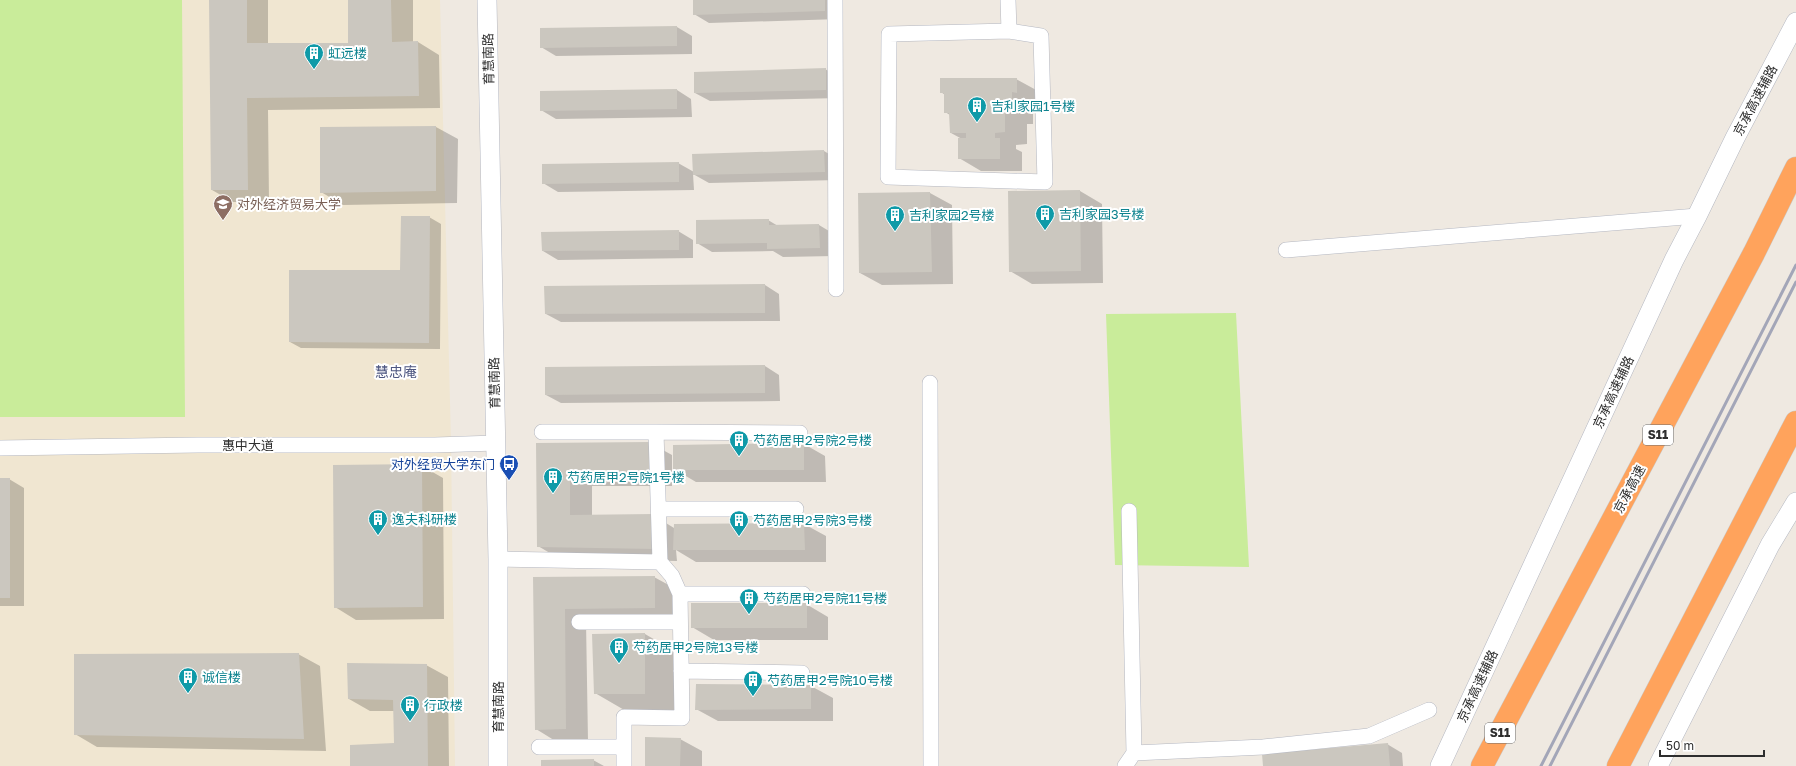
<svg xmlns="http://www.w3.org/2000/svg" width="1796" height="766" font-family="'Golos Text','Noto Sans SC',sans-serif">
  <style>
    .education { fill: #f0e6d1 }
    .pitch { fill: #c9ec9a }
    .shadow { fill: #0003 }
    .building { fill: #cbc7bf }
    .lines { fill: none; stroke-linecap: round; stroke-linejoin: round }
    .minor-casing { stroke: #b4b7c1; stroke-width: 16 }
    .tertiary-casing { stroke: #b4b7c1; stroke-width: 20 }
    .motorway-casing { stroke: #c9c9c9; stroke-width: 23 }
    .minor { stroke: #fff; stroke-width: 15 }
    .tertiary { stroke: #fff; stroke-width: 19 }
    .motorway { stroke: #ffa35c; stroke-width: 22 }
    .rail { stroke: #a3a6b8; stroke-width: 3 }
    .labels { text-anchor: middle; stroke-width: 4; stroke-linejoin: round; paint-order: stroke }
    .shield { fill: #fff; stroke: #6d6d6d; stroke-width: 1 }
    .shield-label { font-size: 12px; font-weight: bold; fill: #2e2e2e }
    .culture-label { font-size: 13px; fill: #0d838f; stroke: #fff; text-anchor: start }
    .street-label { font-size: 13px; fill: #2e2e2e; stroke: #fff }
    .education-label { font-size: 13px; fill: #785e54; stroke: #fff; text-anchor: start }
    .transit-label { font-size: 13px; fill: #164399; stroke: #fff; text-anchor: end }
    .neighbourhood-label { font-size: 14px; fill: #4d5680; stroke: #fff }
  </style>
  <rect width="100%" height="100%" fill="#efe9e1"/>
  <path class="education" d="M 0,0 L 440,0 L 451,442 L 455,766 L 0,766 Z"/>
  <path class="pitch" d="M 0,0 L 182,0 L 185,417 L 0,417 Z
    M 1236,313 L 1249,567 L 1115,565 L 1106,314 Z"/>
  <path class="shadow" d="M 210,0 L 268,0 L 268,44 L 349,44 L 349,0 L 413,0 L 413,42 L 418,42 L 439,55 L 440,108 L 268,110 L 269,202 L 233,202 L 212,190 Z
    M 694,0 L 839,0 L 840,19 L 709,23 L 694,14 Z
    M 677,27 L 692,36 L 692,54 L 556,56 L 541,47 Z
    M 825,69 L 840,78 L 841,98 L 710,101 L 695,93 Z
    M 1016,79 L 1038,91 L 1038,105 L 1033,104 L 1033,124 L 1027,124 L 1027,144 L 1016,145 L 1016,149 L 1022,152 L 1022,171 L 981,171 L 959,158 L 962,139 L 951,133 L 950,115 L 945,112 L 945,95 L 941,92 Z
    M 677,90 L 691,99 L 692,117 L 556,119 L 541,110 Z
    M 436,127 L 458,139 L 457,203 L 343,205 L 321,192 Z
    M 824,151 L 839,160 L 839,180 L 709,183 L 693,174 L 694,190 L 558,192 L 543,183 L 678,163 L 694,172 Z
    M 1080,191 L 1102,204 L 1103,283 L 1032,284 L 1010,271 Z
    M 930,193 L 952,205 L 953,284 L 882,285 L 860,273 L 860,194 Z
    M 429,217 L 441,224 L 440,349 L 301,348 L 290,342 L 401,271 Z
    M 768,220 L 778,226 L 819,225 L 834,234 L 834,256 L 783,257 L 773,251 L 712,252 L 697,243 Z
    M 678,231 L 693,240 L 693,258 L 558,260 L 543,251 Z
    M 765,285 L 779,294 L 780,321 L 561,322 L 546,314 Z
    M 765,366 L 779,375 L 780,401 L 561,403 L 546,395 Z
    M 650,443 L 672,455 L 672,486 L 592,486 L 592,515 L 653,515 L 674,528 L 804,524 L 826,536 L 826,562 L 696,562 L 676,550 L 677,561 L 560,559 L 538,546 L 537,444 Z
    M 804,444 L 825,456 L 826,482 L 696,482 L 674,469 Z
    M 422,466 L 443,478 L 444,619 L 356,620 L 335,607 Z
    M 0,479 L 9,479 L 24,488 L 24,606 L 0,606 Z
    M 654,577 L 676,589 L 677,620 L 586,621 L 588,741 L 557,742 L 536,729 L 534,578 Z
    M 806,604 L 828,617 L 828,640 L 714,640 L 692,627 Z
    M 645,634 L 688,659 L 688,719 L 638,718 L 595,693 Z
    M 298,654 L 320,666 L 326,751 L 97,747 L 75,734 Z
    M 426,665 L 448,677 L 449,766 L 351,766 L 395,744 L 394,711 L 370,711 L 349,699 Z
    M 811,686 L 833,698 L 833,721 L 718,721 L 696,709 Z
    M 680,739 L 702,751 L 702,766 L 646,766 Z
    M 1387,744 L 1402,753 L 1403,766 L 1264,766 Z
    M 593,760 L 604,766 L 542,766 Z"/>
  <path class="building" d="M 209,0 L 247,0 L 247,43 L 348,43 L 348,0 L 391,0 L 392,42 L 418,41 L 419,96 L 247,98 L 248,190 L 211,190 Z
    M 693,0 L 825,0 L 825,11 L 693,15 Z
    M 677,26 L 677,46 L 540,48 L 540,28 Z
    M 826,68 L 826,90 L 694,93 L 694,72 Z
    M 940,78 L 1017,78 L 1017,93 L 1012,92 L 1012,112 L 1005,112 L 1005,132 L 995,133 L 995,138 L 1000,138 L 1000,159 L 958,159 L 958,138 L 966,138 L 966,133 L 950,133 L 949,113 L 944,113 L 944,93 L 940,93 Z
    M 677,89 L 677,109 L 540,111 L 540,91 Z
    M 436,126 L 436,191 L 320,193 L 320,127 Z
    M 824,150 L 825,172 L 693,175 L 692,154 Z
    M 679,162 L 679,182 L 542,184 L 542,164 Z
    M 1080,190 L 1081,271 L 1009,272 L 1008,191 Z
    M 930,192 L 932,272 L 859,273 L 858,193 Z
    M 401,216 L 430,216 L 429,343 L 289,342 L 289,270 L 400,270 Z
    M 769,219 L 769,225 L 819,224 L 820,248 L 767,249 L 767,243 L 696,244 L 696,220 Z
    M 679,230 L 679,250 L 542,251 L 541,232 Z
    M 765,284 L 765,313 L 545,314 L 544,286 Z
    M 765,365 L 765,393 L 545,395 L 545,367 Z
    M 650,442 L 650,474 L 570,474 L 570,515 L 653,514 L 655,549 L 537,547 L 536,443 Z
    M 804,443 L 804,470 L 673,470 L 673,445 Z
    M 422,464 L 423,607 L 334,608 L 333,465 Z
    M 0,478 L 10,478 L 10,598 L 0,598 Z
    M 804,523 L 805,550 L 673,550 L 674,524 Z
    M 655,576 L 655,608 L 565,609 L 566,729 L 535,730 L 533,577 Z
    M 691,603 L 807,603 L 807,628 L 691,628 Z
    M 645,633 L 645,694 L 594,694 L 592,634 Z
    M 299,653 L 304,739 L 74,735 L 74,654 Z
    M 347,663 L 427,664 L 428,766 L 350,766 L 350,745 L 394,743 L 393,700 L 348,699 Z
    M 696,684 L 811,685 L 811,709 L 695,710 Z
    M 645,737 L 681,738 L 680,766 L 645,766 Z
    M 1388,743 L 1390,766 L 1263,766 L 1262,754 Z
    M 594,759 L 594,766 L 541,766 L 541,760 Z"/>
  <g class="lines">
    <defs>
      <path id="minor" d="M 835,0 L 836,289
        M 1008,0 L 1009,31
        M 1009,31 L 1041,36 L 1045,182 L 888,177 L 889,34 Z
        M 1286,250 L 1697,216
        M 930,383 L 931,766
        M 656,432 L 800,433
        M 0,448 L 198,445 L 435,445 L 496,443
        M 659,509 L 796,509
        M 1129,511 L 1134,753
        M 498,559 L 660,562 L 656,432 L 542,432
        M 680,594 L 803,594
        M 579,622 L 680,622
        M 681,671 L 802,673
        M 539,747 L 624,747
        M 624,766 L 624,717 L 682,718 L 680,594 L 672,576 L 660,562
        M 1125,766 L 1134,753 L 1263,747 L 1369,736 L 1429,710"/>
      <path id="tertiary" d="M 487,0 L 498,559 L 498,766
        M 1440,766 L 1674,260 L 1697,216 L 1735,138 L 1796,22
        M 1658,766 L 1770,545 L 1796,502"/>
      <path id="motorway" d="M 1482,766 L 1754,253 L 1796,168
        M 1618,766 L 1796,422"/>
    </defs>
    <use href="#minor" class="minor-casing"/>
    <use href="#tertiary" class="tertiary-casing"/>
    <use href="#motorway" class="motorway-casing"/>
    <use href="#minor" class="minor"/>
    <use href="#tertiary" class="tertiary"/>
    <use href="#motorway" class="motorway"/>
    <path class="rail" d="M 1541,766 L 1796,265
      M 1550,766 L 1796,282"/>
  </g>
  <defs>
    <symbol id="building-pin" viewBox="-11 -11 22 30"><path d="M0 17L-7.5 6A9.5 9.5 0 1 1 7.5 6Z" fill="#0f9aa8" stroke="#fff"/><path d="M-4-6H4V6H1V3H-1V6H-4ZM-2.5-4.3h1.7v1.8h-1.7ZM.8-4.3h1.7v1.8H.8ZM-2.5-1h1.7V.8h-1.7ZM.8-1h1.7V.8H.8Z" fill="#fff"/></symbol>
    <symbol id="university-pin" viewBox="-11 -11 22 30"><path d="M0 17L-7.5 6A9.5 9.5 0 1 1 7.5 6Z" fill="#8d6e63" stroke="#fff"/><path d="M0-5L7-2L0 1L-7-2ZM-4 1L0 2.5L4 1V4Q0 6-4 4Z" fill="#fff"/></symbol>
    <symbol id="bus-pin" viewBox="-11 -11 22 30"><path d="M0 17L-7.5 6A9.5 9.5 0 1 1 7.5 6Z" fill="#1a4fb4" stroke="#fff"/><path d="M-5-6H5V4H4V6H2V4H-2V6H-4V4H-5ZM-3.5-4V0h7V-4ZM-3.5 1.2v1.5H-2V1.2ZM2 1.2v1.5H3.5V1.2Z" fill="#fff"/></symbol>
  </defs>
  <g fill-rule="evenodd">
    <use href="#building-pin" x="303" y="42" width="22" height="30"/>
    <use href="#building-pin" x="966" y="95" width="22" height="30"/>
    <use href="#university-pin" x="212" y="193" width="22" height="30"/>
    <use href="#building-pin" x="1034" y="203" width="22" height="30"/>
    <use href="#building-pin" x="884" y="204" width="22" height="30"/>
    <use href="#building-pin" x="728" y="429" width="22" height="30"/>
    <use href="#bus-pin" x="498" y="453" width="22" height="30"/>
    <use href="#building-pin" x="542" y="466" width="22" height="30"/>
    <use href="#building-pin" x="367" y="508" width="22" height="30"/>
    <use href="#building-pin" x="728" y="509" width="22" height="30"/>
    <use href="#building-pin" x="738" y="587" width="22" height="30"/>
    <use href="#building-pin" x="608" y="636" width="22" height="30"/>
    <use href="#building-pin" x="177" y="666" width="22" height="30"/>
    <use href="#building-pin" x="742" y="669" width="22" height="30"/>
    <use href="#building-pin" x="399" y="694" width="22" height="30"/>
  </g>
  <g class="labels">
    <g class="shield">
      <rect x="1643" y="425" width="30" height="20" rx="3"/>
      <rect x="1485" y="723" width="30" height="20" rx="3"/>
    </g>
    <g class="shield-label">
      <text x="1658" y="439">S11</text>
      <text x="1500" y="737">S11</text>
    </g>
    <g class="culture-label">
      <text x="328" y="58">虹远楼</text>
      <text x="991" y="111">吉利家园1号楼</text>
      <text x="1059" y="219">吉利家园3号楼</text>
      <text x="909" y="220">吉利家园2号楼</text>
      <text x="753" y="445">芍药居甲2号院2号楼</text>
      <text x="567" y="482">芍药居甲2号院1号楼</text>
      <text x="392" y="524">逸夫科研楼</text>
      <text x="753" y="525">芍药居甲2号院3号楼</text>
      <text x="763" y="603">芍药居甲2号院11号楼</text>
      <text x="633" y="652">芍药居甲2号院13号楼</text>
      <text x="202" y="682">诚信楼</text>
      <text x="767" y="685">芍药居甲2号院10号楼</text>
      <text x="424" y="710">行政楼</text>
    </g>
    <g class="street-label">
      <text transform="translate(488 59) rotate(-91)" y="5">育慧南路</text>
      <text transform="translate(1755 100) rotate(-62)" y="5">京承高速辅路</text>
      <text transform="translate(494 383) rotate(-91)" y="5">育慧南路</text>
      <text transform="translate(1613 392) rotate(-65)" y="5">京承高速辅路</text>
      <text x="248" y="450">惠中大道</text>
      <text transform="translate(1629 489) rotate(-62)" y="5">京承高速</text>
      <text transform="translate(1477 686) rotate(-65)" y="5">京承高速辅路</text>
      <text transform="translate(498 707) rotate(-90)" y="5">育慧南路</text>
    </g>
    <g class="education-label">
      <text x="237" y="209">对外经济贸易大学</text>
    </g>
    <g class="transit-label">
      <text x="495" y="469">对外经贸大学东门</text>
    </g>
    <g class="neighbourhood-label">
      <text x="396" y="377">慧忠庵</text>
    </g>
  </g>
  <path d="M1660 750v6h104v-6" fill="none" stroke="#2e2e2e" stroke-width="2"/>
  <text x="1666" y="750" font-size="12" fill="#2e2e2e" stroke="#ffffff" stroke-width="3" paint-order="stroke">50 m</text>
</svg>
